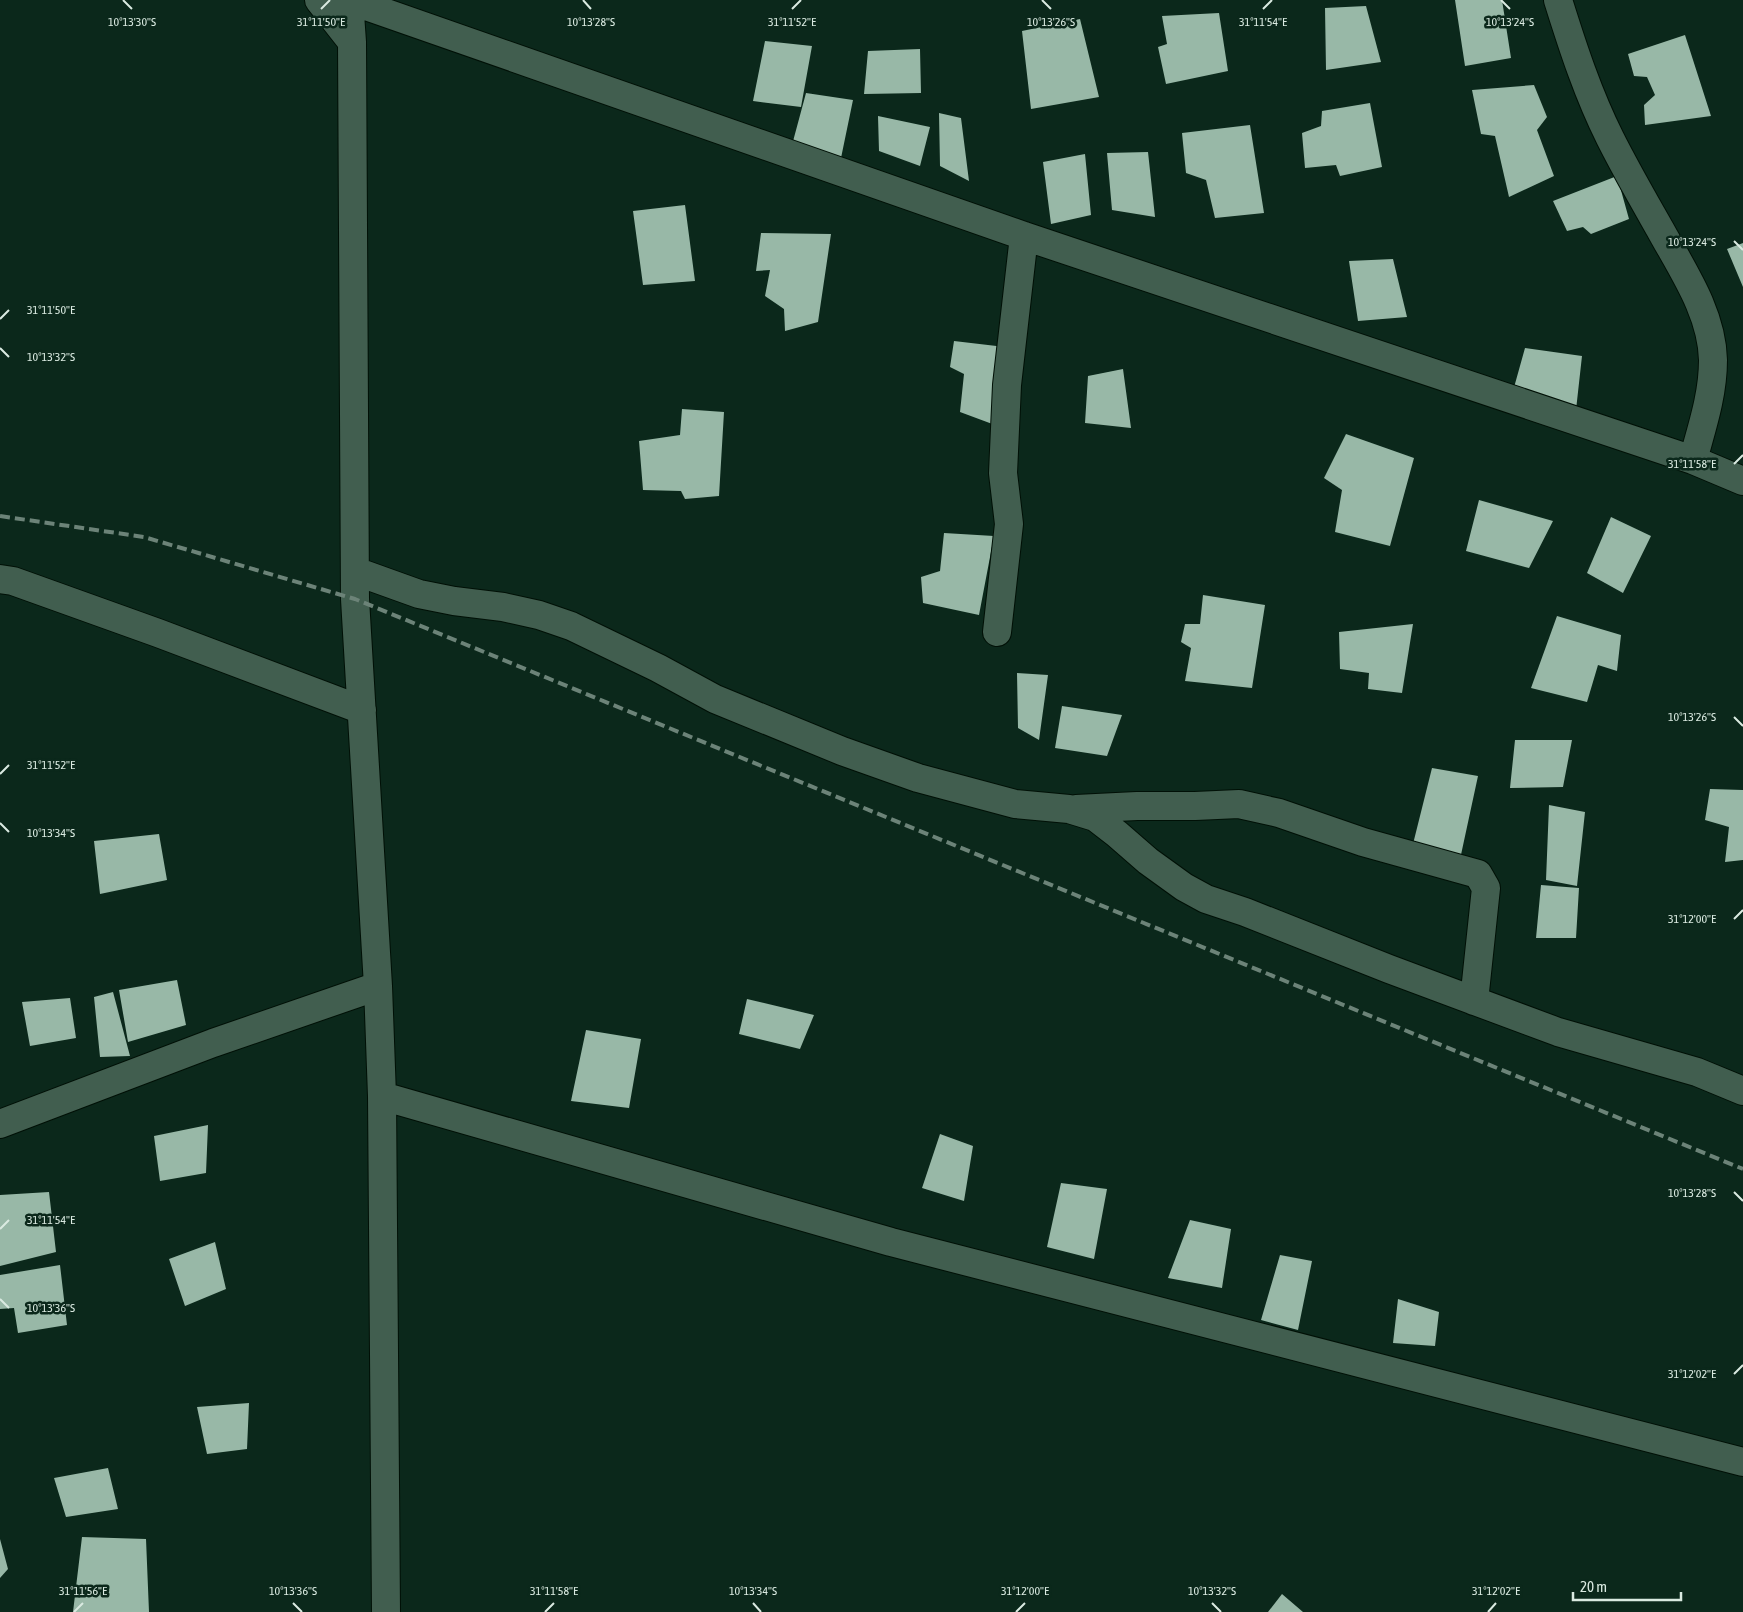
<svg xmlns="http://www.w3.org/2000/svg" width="1743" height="1612" font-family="'Asap Condensed',sans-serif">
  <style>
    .building { fill: #98b8a7 }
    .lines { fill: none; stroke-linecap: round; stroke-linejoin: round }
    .minor-casing { stroke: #001006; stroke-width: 30 }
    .minor { stroke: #415e4f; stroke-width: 28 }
    .rail { stroke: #6c8378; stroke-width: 4; stroke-dasharray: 10 5; stroke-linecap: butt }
    .ticks { fill: none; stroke: #daeae1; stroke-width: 2 }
    .ticks-label { font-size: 12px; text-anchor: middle; fill: #daeae1; stroke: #0b281b; stroke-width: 5; stroke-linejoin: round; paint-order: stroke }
  </style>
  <rect width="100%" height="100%" fill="#0b281b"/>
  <path class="building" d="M 1455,0 L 1502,0 L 1511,58 L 1465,66 Z
    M 1366,6 L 1381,62 L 1326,70 L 1325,8 Z
    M 1219,13 L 1228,71 L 1166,84 L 1158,47 L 1167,44 L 1162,16 Z
    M 1080,19 L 1099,97 L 1031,109 L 1022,31 Z
    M 1685,35 L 1711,116 L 1645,125 L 1644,105 L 1655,95 L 1647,77 L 1634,76 L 1628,54 Z
    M 765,41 L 812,46 L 801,107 L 753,101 Z
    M 920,49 L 921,93 L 864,94 L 868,51 Z
    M 1534,85 L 1547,117 L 1537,130 L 1554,176 L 1509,197 L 1495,136 L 1481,134 L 1472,90 Z
    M 806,93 L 853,100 L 841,158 L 792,145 Z
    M 1370,103 L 1382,167 L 1340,176 L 1336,165 L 1305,168 L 1302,133 L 1321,126 L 1322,111 Z
    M 939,113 L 961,118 L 969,181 L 940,166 Z
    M 878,116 L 930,127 L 920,166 L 879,151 Z
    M 1250,125 L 1264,213 L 1215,218 L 1206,180 L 1186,173 L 1182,133 Z
    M 1148,152 L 1155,217 L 1112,210 L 1107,153 Z
    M 1085,154 L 1091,215 L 1051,224 L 1043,162 Z
    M 1617,176 L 1629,219 L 1591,234 L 1583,227 L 1567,231 L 1553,201 Z
    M 685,205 L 695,281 L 643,285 L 633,211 Z
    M 761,233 L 831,234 L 818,322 L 785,331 L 784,309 L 765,296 L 770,270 L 756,271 Z
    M 1743,243 L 1743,287 L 1727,249 Z
    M 1393,259 L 1407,317 L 1358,321 L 1349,261 Z
    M 954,341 L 1005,347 L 995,425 L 960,412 L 964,374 L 950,367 Z
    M 1525,348 L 1582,356 L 1576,410 L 1513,391 Z
    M 1123,369 L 1131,428 L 1085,423 L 1088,376 Z
    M 682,409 L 724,412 L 719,496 L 685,499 L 681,491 L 643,490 L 639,441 L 680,435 Z
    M 1346,434 L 1414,458 L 1390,546 L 1335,532 L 1342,490 L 1324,478 Z
    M 1479,500 L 1553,521 L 1529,568 L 1466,551 Z
    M 1611,517 L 1651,536 L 1623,593 L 1587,573 Z
    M 944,533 L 994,536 L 979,615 L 923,603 L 921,577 L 940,571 Z
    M 1203,595 L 1265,605 L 1252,688 L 1185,681 L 1191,648 L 1181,642 L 1185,624 L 1200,624 Z
    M 1557,616 L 1621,635 L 1617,671 L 1598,665 L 1587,702 L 1531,688 Z
    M 1413,624 L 1402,693 L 1368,689 L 1369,673 L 1340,669 L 1339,632 Z
    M 1017,673 L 1048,675 L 1039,740 L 1018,728 Z
    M 1062,706 L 1122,715 L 1107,756 L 1055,748 Z
    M 1515,740 L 1572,740 L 1563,787 L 1510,788 Z
    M 1432,768 L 1478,776 L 1459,864 L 1413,844 Z
    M 1710,789 L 1743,790 L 1743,860 L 1725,862 L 1729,827 L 1705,820 Z
    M 1549,805 L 1585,812 L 1577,886 L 1546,880 Z
    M 159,834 L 167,880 L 100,894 L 94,841 Z
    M 1541,885 L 1579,888 L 1576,938 L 1536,938 Z
    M 177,980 L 186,1025 L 128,1042 L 119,990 Z
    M 113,992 L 130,1056 L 100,1057 L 94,997 Z
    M 70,998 L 76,1038 L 30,1046 L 22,1002 Z
    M 747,999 L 814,1015 L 800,1049 L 739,1034 Z
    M 586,1030 L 641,1039 L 629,1108 L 571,1101 Z
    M 208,1125 L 206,1173 L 160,1181 L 154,1136 Z
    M 940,1134 L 973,1146 L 964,1201 L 922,1188 Z
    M 1061,1183 L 1107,1189 L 1094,1259 L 1047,1247 Z
    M 49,1192 L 56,1252 L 0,1266 L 0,1195 Z
    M 1190,1220 L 1231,1229 L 1222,1288 L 1168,1278 Z
    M 215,1242 L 226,1289 L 185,1306 L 169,1259 Z
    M 1280,1255 L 1312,1261 L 1298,1330 L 1261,1320 Z
    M 60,1265 L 67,1325 L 18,1333 L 14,1308 L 0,1309 L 0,1275 Z
    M 1398,1299 L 1439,1312 L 1435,1346 L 1393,1343 Z
    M 249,1403 L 247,1449 L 207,1454 L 197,1407 Z
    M 108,1468 L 118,1509 L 66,1517 L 54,1478 Z
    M 82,1537 L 146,1539 L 149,1612 L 73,1612 Z
    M 0,1539 L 8,1569 L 0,1578 Z
    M 1282,1594 L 1303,1612 L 1268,1612 Z"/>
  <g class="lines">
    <defs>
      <path id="minor" d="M 319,0 L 352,42
        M 349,0 L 352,42 L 355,599 L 378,986 L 382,1096 L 386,1612
        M 349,0 L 1024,236 L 1693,460 L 1743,481
        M 1558,0 C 1573,48 1588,94 1610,138 C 1626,170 1644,201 1661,231 C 1683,271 1712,313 1713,360 C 1713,395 1702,427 1693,460
        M 355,571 L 419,594 L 454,601 L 503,607 L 539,615 L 571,626 L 658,668 L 715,699 L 842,751 L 918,778 L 1015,804 L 1069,809 L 1095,817 L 1117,834 L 1148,861 L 1184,887 L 1206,899 L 1245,912 L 1389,969 L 1558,1032 L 1697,1072 L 1743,1091
        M 0,579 L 13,581 L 158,633 L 362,710
        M 997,632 L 1009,524 L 1003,473 L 1007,385 L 1024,236
        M 1076,809 L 1137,806 L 1195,806 L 1239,804 L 1279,813 L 1363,842 L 1478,874 L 1486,888 L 1474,1001
        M 382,1096 L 891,1242 L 1743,1462
        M 0,1124 L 213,1043 L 378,986"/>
    </defs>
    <use href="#minor" class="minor-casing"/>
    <use href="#minor" class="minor"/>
    <path class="rail" d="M 0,516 L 144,537 L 355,599 L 1743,1169"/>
  </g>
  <path class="ticks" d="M 123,0 L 132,9M 583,0 L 591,9M 1042,0 L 1051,9M 1501,0 L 1510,9M 321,9 L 330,0M 792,9 L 801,0M 1263,9 L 1272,0M 1734,241 L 1743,250M 0,319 L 9,310M 0,348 L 9,357M 1734,464 L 1743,455M 1734,717 L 1743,726M 0,774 L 9,765M 0,823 L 9,832M 1734,919 L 1743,910M 1734,1192 L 1743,1201M 0,1229 L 9,1220M 0,1299 L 9,1308M 1734,1374 L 1743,1365M 293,1603 L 302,1612M 753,1603 L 761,1612M 1212,1603 L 1221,1612M 74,1612 L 83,1603M 545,1612 L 554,1603M 1016,1612 L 1025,1603M 1488,1612 L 1496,1603"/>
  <g class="ticks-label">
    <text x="321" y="26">31°11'50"E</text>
    <text x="792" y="26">31°11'52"E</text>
    <text x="1263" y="26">31°11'54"E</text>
    <text x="132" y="26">10°13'30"S</text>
    <text x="591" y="26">10°13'28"S</text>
    <text x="1051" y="26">10°13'26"S</text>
    <text x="1510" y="26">10°13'24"S</text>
    <text x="1692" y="246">10°13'24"S</text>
    <text x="51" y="314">31°11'50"E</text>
    <text x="51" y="361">10°13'32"S</text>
    <text x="1692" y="468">31°11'58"E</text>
    <text x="1692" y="721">10°13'26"S</text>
    <text x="51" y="769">31°11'52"E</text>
    <text x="51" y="837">10°13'34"S</text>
    <text x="1692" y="923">31°12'00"E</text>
    <text x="1692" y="1197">10°13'28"S</text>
    <text x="51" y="1224">31°11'54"E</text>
    <text x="51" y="1312">10°13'36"S</text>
    <text x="1692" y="1378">31°12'02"E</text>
    <text x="293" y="1595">10°13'36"S</text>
    <text x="753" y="1595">10°13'34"S</text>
    <text x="1212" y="1595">10°13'32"S</text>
    <text x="83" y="1595">31°11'56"E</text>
    <text x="554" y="1595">31°11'58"E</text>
    <text x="1025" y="1595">31°12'00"E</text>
    <text x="1496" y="1595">31°12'02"E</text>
  </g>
  <path d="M1573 1592v8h108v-8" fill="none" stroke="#daeae1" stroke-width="2.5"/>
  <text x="1580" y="1592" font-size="15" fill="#daeae1" stroke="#0b281b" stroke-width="4" paint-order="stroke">20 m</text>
</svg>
